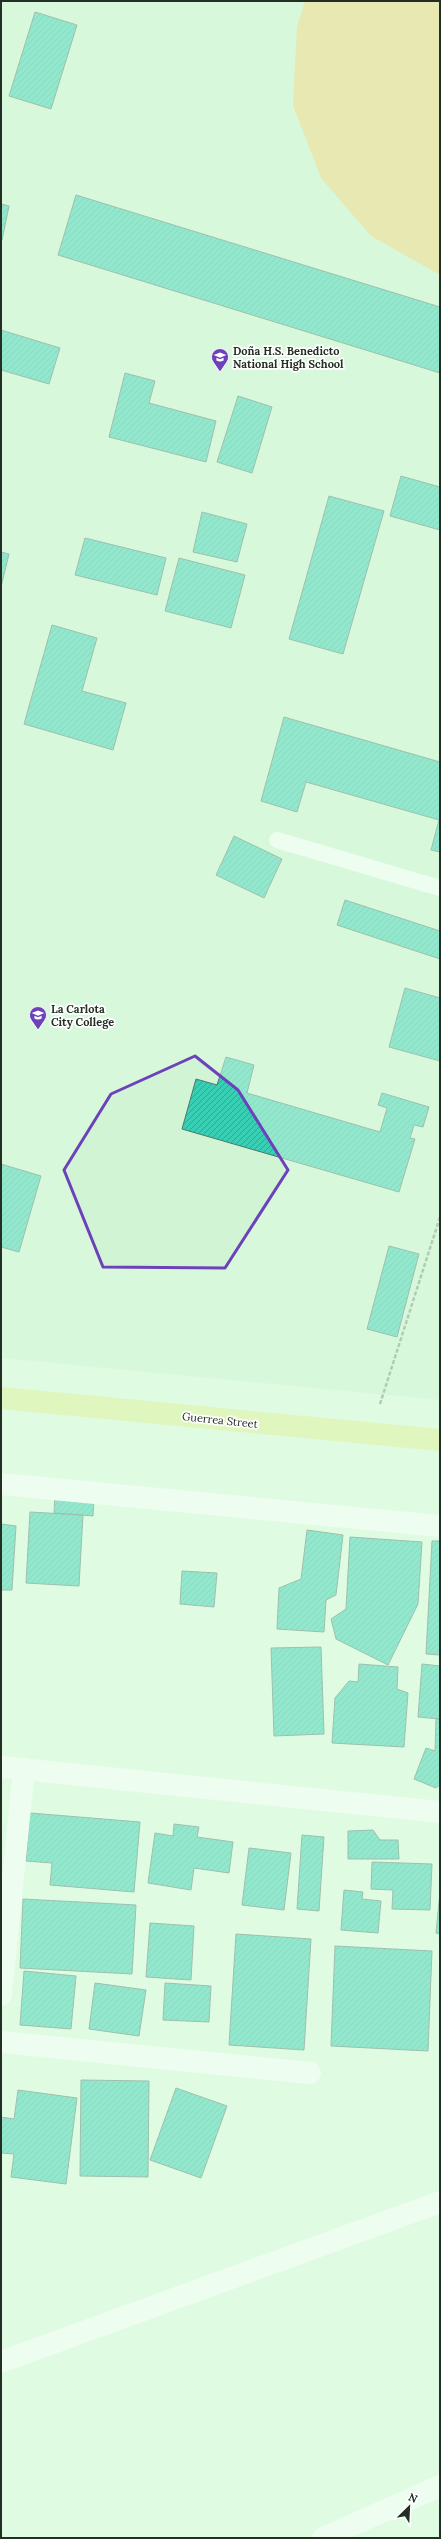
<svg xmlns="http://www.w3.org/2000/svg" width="441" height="2539" font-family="Lora,serif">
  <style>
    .built { fill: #d0f4d4 }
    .pitch { fill: #f1d079 }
    .building { fill: url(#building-hatch); stroke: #50776e }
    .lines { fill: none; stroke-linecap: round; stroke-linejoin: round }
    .path { stroke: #7d907f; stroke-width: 2.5; stroke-dasharray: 4 2; stroke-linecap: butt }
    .lane { stroke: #fff; stroke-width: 16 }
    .street { stroke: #fff; stroke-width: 22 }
    .primary { stroke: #e0ef94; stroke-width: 22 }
    .marked { fill: none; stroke: #6d41b9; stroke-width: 3; stroke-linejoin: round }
    .labels { text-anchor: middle; stroke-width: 3.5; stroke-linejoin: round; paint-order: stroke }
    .poi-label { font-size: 11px; font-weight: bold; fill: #232e24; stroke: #fff; text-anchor: start }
    .street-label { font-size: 11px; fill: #232e24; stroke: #fff }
  </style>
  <defs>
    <pattern id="building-hatch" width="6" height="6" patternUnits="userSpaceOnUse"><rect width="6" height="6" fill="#38cfb4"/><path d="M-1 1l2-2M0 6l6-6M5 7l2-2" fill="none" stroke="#2fa892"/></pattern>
  </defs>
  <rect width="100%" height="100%" fill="#dffce2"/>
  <path class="built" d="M 1,1 L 440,1 L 440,1400 L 1,1358 Z"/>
  <path class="pitch" d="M 305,1 L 440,1 L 440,275 L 371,236 L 321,178 L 293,105 L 297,27 Z"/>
  <path class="building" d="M 35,12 L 77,25 L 51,109 L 9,96 Z
    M 76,195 L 440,307 L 440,373 L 58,255 Z
    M 1,204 L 9,206 L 2,240 L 1,239 Z
    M 1,330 L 60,348 L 49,384 L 1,370 Z
    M 125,373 L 155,381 L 149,403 L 216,421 L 206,462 L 109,437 Z
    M 238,396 L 272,407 L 252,473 L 217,462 Z
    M 401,476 L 440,487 L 440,530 L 390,516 Z
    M 329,496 L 384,511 L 343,654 L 289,639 Z
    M 202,512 L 247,524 L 237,562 L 193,552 Z
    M 85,538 L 166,558 L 157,595 L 75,575 Z
    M 1,552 L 9,554 L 1,587 Z
    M 179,558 L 245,575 L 231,628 L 165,611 Z
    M 52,625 L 97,638 L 82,691 L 126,703 L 113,750 L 24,724 Z
    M 284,717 L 440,762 L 440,852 L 431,850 L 439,820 L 306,782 L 297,812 L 261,801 Z
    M 234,836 L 282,859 L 264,898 L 216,875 Z
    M 345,900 L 440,931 L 440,959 L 337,925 Z
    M 405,988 L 440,998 L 440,1061 L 389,1047 Z
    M 226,1057 L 254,1065 L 247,1093 L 380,1132 L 387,1108 L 378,1105 L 382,1093 L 429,1107 L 423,1127 L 414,1125 L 410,1138 L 415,1139 L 399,1192 L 182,1129 L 196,1079 L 217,1085 Z
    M 1,1164 L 41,1176 L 19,1252 L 1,1247 Z
    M 389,1246 L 419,1254 L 397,1337 L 367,1329 Z
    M 55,1494 L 94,1496 L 93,1516 L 54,1513 Z
    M 30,1512 L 83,1515 L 79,1586 L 26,1583 Z
    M 1,1524 L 16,1526 L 12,1590 L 1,1590 Z
    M 307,1530 L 343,1535 L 336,1595 L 326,1600 L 324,1632 L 277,1629 L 279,1588 L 301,1579 Z
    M 350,1537 L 422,1542 L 418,1604 L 388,1665 L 336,1639 L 331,1619 L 346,1609 Z
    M 432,1541 L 440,1541 L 440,1655 L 426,1654 Z
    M 182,1571 L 217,1573 L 214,1607 L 180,1604 Z
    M 321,1647 L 324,1734 L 274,1736 L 271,1648 Z
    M 359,1664 L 398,1667 L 397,1689 L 408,1693 L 404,1747 L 332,1743 L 335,1698 L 349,1681 L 358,1682 Z
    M 422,1664 L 440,1666 L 440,1719 L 418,1717 Z
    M 436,1719 L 440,1719 L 440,1785 L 436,1788 L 414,1779 L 426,1748 L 435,1751 Z
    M 30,1813 L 140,1822 L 134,1892 L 50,1885 L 52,1863 L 26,1861 Z
    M 174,1824 L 199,1827 L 197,1837 L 233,1842 L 229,1873 L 194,1868 L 191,1890 L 148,1883 L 155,1833 L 173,1836 Z
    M 373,1830 L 380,1840 L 398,1840 L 399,1859 L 348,1859 L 348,1831 Z
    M 302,1835 L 324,1837 L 319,1911 L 297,1909 Z
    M 249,1848 L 291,1853 L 284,1910 L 242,1905 Z
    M 372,1862 L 432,1864 L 430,1910 L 392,1909 L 393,1890 L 371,1889 Z
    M 344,1890 L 363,1892 L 362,1899 L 381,1901 L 378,1933 L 341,1930 Z
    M 440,1892 L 440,1934 L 436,1933 Z
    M 23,1899 L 136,1905 L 132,1974 L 20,1968 Z
    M 150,1923 L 194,1926 L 191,1980 L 146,1977 Z
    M 236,1934 L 311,1939 L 304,2050 L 229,2045 Z
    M 335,1946 L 432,1951 L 428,2051 L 331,2046 Z
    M 24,1971 L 76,1976 L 71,2029 L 20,2025 Z
    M 95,1983 L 146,1990 L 139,2036 L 89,2029 Z
    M 165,1983 L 211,1986 L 209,2022 L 163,2020 Z
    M 81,2080 L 149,2081 L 148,2177 L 80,2176 Z
    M 176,2088 L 227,2106 L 201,2178 L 150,2160 Z
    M 18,2090 L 77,2098 L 66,2184 L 11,2177 L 14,2154 L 1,2153 L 1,2117 L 14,2119 Z"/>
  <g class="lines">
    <path class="path" d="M 380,1404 L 440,1217"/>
    <path class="lane" d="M 277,840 L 440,888"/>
    <path class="street" d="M 1,1484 L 440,1526
      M 1,1767 L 440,1812
      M 1,1995 L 24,1769
      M 1,2042 L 310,2073
      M 1,2362 L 440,2202
      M 323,2538 L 440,2486"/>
    <path class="primary" d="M 1,1398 L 440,1440"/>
  </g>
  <path d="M0 0H441V2539H0ZM 195,1056 L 238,1090 L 288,1170 L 225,1268 L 103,1267 L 64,1170 L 111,1094 Z" fill="#dffce2" fill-opacity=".55" fill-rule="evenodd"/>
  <path class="marked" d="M 195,1056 L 238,1090 L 288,1170 L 225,1268 L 103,1267 L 64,1170 L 111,1094 Z"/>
  <defs>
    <symbol id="school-pin" viewBox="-11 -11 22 30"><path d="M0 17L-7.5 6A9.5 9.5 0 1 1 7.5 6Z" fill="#6d41b9" stroke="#fff"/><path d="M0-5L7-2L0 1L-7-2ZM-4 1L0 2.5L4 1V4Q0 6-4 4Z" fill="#fff"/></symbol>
    <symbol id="university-pin" viewBox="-11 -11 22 30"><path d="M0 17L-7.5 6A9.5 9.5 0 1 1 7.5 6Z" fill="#6d41b9" stroke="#fff"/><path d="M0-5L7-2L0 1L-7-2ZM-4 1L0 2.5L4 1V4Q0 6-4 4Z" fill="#fff"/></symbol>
  </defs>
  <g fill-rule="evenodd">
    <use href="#school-pin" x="210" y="347" width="20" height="27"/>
    <use href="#university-pin" x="28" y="1005" width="20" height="27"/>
  </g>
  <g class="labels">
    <g class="poi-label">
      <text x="233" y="355">Doña H.S. Benedicto<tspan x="233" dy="13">National High School</tspan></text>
      <text x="51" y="1013">La Carlota<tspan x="51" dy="13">City College</tspan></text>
    </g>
    <g class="street-label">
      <text transform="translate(220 1420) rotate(6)" y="4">Guerrea Street</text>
    </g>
  </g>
  <rect width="441" height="2539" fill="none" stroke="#232e24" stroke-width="4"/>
  <g transform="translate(409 2507) rotate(24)" stroke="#ffffff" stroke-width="3" paint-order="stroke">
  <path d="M0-3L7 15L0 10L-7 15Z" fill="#232e24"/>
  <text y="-6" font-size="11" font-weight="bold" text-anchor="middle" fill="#232e24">N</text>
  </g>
</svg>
